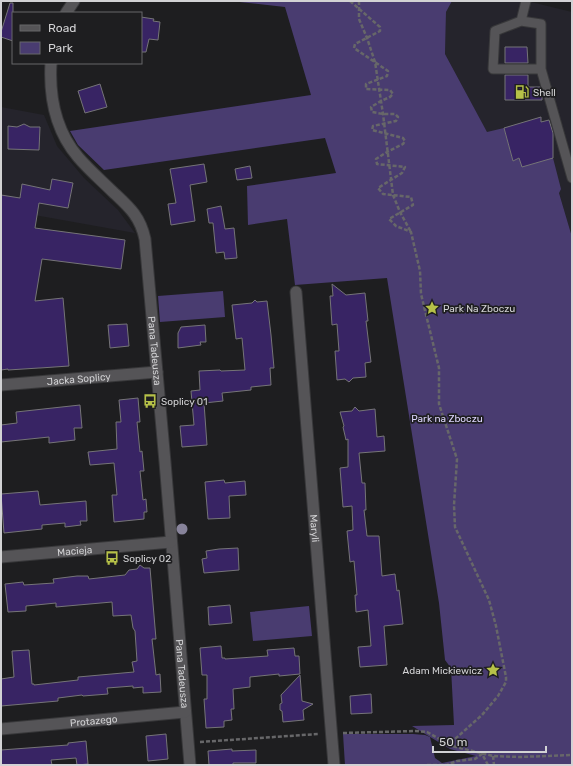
<svg xmlns="http://www.w3.org/2000/svg" width="573" height="766" font-family="Rubik,sans-serif">
  <style>
    .built { fill: #25242c }
    .green { fill: #493c70 }
    .building { fill: #382464; stroke: #757477 }
    .lines { fill: none; stroke-linecap: round; stroke-linejoin: round }
    .service-casing { stroke: #38383a; stroke-width: 11 }
    .minor-casing { stroke: #38383a; stroke-width: 13 }
    .path { stroke: #676769; stroke-width: 2.5; stroke-dasharray: 4 2; stroke-linecap: butt }
    .service { stroke: #555457; stroke-width: 9 }
    .minor { stroke: #555457; stroke-width: 11 }
    .tree { fill: #87839a }
    .labels { text-anchor: middle; stroke-width: 3.5; stroke-linejoin: round; paint-order: stroke }
    .poi-label { font-size: 10px; fill: #d2d2d4; stroke: #1e1e20; text-anchor: start }
    .street-label { font-size: 10px; fill: #d2d2d4; stroke: #1e1e20 }
    .park-label { font-size: 10px; fill: #ddd5fd; stroke: #1e1e20 }
  </style>
  <rect width="100%" height="100%" fill="#1e1e20"/>
  <path class="built" d="M 452,1 L 527,1 L 572,12 L 572,237 L 559,193 L 524,202 L 445,54 L 446,12 Z
    M 1,107 L 44,115 L 57,146 L 84,178 L 118,210 L 135,233 L 1,209 Z"/>
  <path class="green" d="M 230,1 L 452,1 L 446,12 L 445,54 L 487,132 L 504,128 L 513,161 L 519,158 L 553,158 L 561,189 L 559,193 L 572,237 L 572,765 L 345,765 L 343,734 L 413,734 L 425,735 L 430,737 L 435,758 L 442,763 L 476,756 L 450,749 L 412,726 L 454,725 L 451,668 L 445,660 L 439,603 L 387,278 L 295,285 L 287,219 L 248,225 L 247,186 L 336,173 L 325,138 L 104,170 L 78,145 L 70,131 L 311,95 L 285,7 Z
    M 223,291 L 225,317 L 160,322 L 158,296 Z
    M 309,606 L 312,636 L 253,641 L 250,612 Z"/>
  <path class="building" d="M 10,3 L 13,3 L 13,41 L 1,37 L 1,32 Z
    M 141,17 L 154,19 L 153,21 L 160,22 L 158,40 L 149,39 L 146,52 L 141,52 Z
    M 505,47 L 527,47 L 528,63 L 505,63 Z
    M 505,75 L 528,75 L 528,87 L 540,87 L 542,93 L 542,100 L 505,100 Z
    M 100,84 L 107,107 L 85,113 L 78,91 Z
    M 541,117 L 541,122 L 549,120 L 553,133 L 553,158 L 522,167 L 519,158 L 513,161 L 504,128 Z
    M 24,124 L 30,127 L 40,127 L 39,150 L 8,149 L 8,126 L 17,127 Z
    M 204,164 L 207,182 L 190,185 L 195,221 L 171,225 L 168,204 L 176,203 L 170,169 Z
    M 250,166 L 252,178 L 237,180 L 235,169 Z
    M 52,179 L 73,183 L 68,208 L 39,203 L 35,228 L 125,240 L 121,269 L 42,259 L 35,301 L 63,298 L 69,366 L 40,368 L 39,368 L 8,370 L 8,369 L 1,370 L 1,195 L 20,198 L 22,184 L 50,190 Z
    M 221,206 L 225,229 L 234,228 L 237,258 L 225,259 L 224,252 L 216,253 L 213,223 L 209,223 L 207,209 Z
    M 332,284 L 346,295 L 365,293 L 368,321 L 366,321 L 371,362 L 365,363 L 366,377 L 353,378 L 349,382 L 345,379 L 337,380 L 335,351 L 339,351 L 337,324 L 332,325 L 330,296 L 333,296 Z
    M 255,300 L 257,302 L 267,301 L 271,335 L 274,368 L 270,368 L 271,385 L 251,387 L 251,390 L 222,393 L 223,401 L 204,403 L 207,445 L 182,447 L 180,426 L 194,425 L 191,391 L 200,390 L 199,371 L 220,370 L 221,371 L 245,370 L 242,338 L 236,339 L 232,305 L 252,303 Z
    M 127,324 L 129,346 L 110,348 L 108,325 Z
    M 205,325 L 206,342 L 200,342 L 201,345 L 178,348 L 178,333 L 181,327 Z
    M 138,398 L 140,422 L 137,422 L 140,452 L 142,451 L 144,471 L 140,471 L 143,500 L 146,499 L 147,512 L 144,512 L 144,519 L 114,522 L 112,495 L 117,495 L 114,463 L 90,465 L 88,452 L 117,449 L 116,422 L 121,422 L 119,400 Z
    M 80,405 L 82,428 L 74,428 L 75,440 L 49,443 L 49,437 L 1,442 L 1,425 L 17,423 L 16,412 Z
    M 355,407 L 359,411 L 375,409 L 377,437 L 384,436 L 385,451 L 359,453 L 362,483 L 365,483 L 366,510 L 364,510 L 367,536 L 379,536 L 382,576 L 395,574 L 397,591 L 399,590 L 403,624 L 384,626 L 387,665 L 360,667 L 358,647 L 371,646 L 368,610 L 356,612 L 355,595 L 357,595 L 354,561 L 350,562 L 347,531 L 353,530 L 352,506 L 343,507 L 340,468 L 348,467 L 348,439 L 346,440 L 343,427 L 344,426 L 340,412 L 352,411 Z
    M 224,480 L 225,483 L 245,481 L 246,495 L 229,496 L 230,518 L 208,519 L 205,482 Z
    M 38,491 L 40,505 L 86,501 L 87,521 L 80,521 L 81,525 L 65,527 L 65,523 L 42,525 L 42,529 L 4,533 L 1,494 Z
    M 238,548 L 239,570 L 204,573 L 202,559 L 207,558 L 206,551 L 219,549 Z
    M 140,565 L 144,568 L 150,568 L 156,639 L 152,639 L 156,675 L 160,674 L 161,692 L 143,693 L 143,687 L 133,688 L 133,686 L 107,688 L 108,694 L 83,696 L 82,695 L 58,698 L 58,701 L 1,706 L 1,679 L 14,677 L 12,651 L 29,650 L 32,684 L 34,684 L 34,685 L 78,680 L 78,677 L 134,672 L 132,662 L 137,661 L 135,631 L 133,628 L 131,615 L 113,616 L 112,602 L 56,607 L 56,603 L 26,606 L 26,611 L 8,612 L 5,584 L 23,582 L 24,585 L 54,583 L 53,579 L 77,576 L 88,576 L 89,579 L 125,575 L 129,570 L 137,569 Z
    M 230,605 L 232,623 L 209,625 L 208,607 Z
    M 221,646 L 222,658 L 225,658 L 225,659 L 268,656 L 267,650 L 294,648 L 295,656 L 299,656 L 300,674 L 279,676 L 279,674 L 250,677 L 250,687 L 233,689 L 234,709 L 231,709 L 232,720 L 224,721 L 224,727 L 206,728 L 204,699 L 207,699 L 207,675 L 202,675 L 200,648 Z
    M 300,675 L 302,701 L 313,704 L 303,710 L 304,720 L 283,722 L 282,711 L 280,710 L 280,704 L 282,703 L 281,695 Z
    M 371,694 L 372,713 L 351,714 L 350,696 Z
    M 166,734 L 168,759 L 148,761 L 146,736 Z
    M 86,741 L 88,764 L 77,765 L 76,758 L 51,760 L 52,765 L 1,765 L 1,750 L 68,745 L 68,743 Z
    M 232,749 L 232,751 L 256,750 L 256,763 L 233,763 L 233,765 L 209,765 L 208,751 Z"/>
  <g class="lines">
    <defs>
      <path id="service" d="M 521,21 L 541,24 L 541,69 L 493,69 L 495,31 Z
        M 521,21 L 526,1
        M 541,69 L 572,178"/>
      <g id="minor">
        <path d="M 66,13 L 74,1"/>
        <path id="s1" d="M 51,63 C 49,97 56,131 78,157 C 89,170 102,181 113,192 C 129,207 140,216 145,239 L 165,462 L 190,765"/>
        <path id="s2" d="M 296,292 L 334,765"/>
        <path id="s3" d="M 1,385 L 157,372"/>
        <path id="s4" d="M 1,557 L 171,542"/>
        <path id="s5" d="M 1,729 L 185,712"/>
      </g>
    </defs>
    <use href="#service" class="service-casing"/>
    <use href="#minor" class="minor-casing"/>
    <path class="path" d="M 350,1 L 380,27 L 380,31 L 355,44 L 354,48 L 388,71 L 387,76 L 366,84 L 366,89 L 390,90 L 393,94 L 390,97 L 381,101 L 371,107 L 372,112 L 383,114 L 395,114 L 398,117 L 396,121 L 373,126 L 372,130 L 403,138 L 405,141 L 403,144 L 387,152 L 376,159 L 377,164 L 405,167 L 402,173 L 378,188 L 383,194 L 411,197 L 413,205 L 389,219 L 396,226 L 411,232 L 420,271 L 421,294 L 439,368 L 439,404 L 457,459 L 454,505 L 455,527 L 489,600 L 496,626 L 506,677 L 506,682 L 498,696 L 482,715 L 455,739 L 448,743
      M 359,1 L 359,19 L 367,38 L 375,62 L 383,114 L 393,195 L 400,212 L 411,232
      M 343,733 L 415,731 L 427,732 L 452,746 L 493,756 L 520,757 L 572,755
      M 200,742 L 318,734
      M 493,756 L 494,765
      M 427,765 L 447,765 L 457,761 L 475,759 L 482,754 L 488,765"/>
    <use href="#service" class="service"/>
    <use href="#minor" class="minor"/>
  </g>
  <circle class="tree" cx="182" cy="529" r="5.5"/>
  <defs>
    <symbol id="fuel-bare" viewBox="-9 -9 18 18"><path d="M-5.5-6h7V0h2V4h1.3V-2.5L3-4.5l.8-.8L6-3V5H2.5V1h-1V6h-7ZM-4.2-4.7v3.2H.2V-4.7Z" fill="#b6c148" stroke="#1e1e20" stroke-width="2.5" paint-order="stroke"/></symbol>
    <symbol id="sight-bare" viewBox="-9 -9 18 18"><path d="M0-6L1.8-2.2L6-1.7L2.9 1.2L3.7 5.4L0 3.3L-3.7 5.4L-2.9 1.2L-6-1.7L-1.8-2.2Z" fill="#b6c148" stroke="#1e1e20" stroke-width="2.5" paint-order="stroke"/></symbol>
    <symbol id="bus-bare" viewBox="-9 -9 18 18"><path d="M-5-6H5V4H4V6H2V4H-2V6H-4V4H-5ZM-3.5-4V0h7V-4ZM-3.5 1.2v1.5H-2V1.2ZM2 1.2v1.5H3.5V1.2Z" fill="#b6c148" stroke="#1e1e20" stroke-width="2.5" paint-order="stroke"/></symbol>
  </defs>
  <g fill-rule="evenodd">
    <use href="#fuel-bare" x="512" y="82" width="20" height="20"/>
    <use href="#sight-bare" x="422" y="298" width="20" height="20"/>
    <use href="#bus-bare" x="140" y="391" width="20" height="20"/>
    <use href="#bus-bare" x="102" y="548" width="20" height="20"/>
    <use href="#sight-bare" x="483" y="660" width="20" height="20"/>
  </g>
  <g class="labels">
    <g class="poi-label">
      <text x="533" y="96">Shell</text>
      <text x="443" y="312">Park Na Zboczu</text>
      <text x="161" y="405">Soplicy 01</text>
      <text x="123" y="562">Soplicy 02</text>
      <text x="482" y="674" text-anchor="end">Adam Mickiewicz</text>
    </g>
    <g class="street-label">
      <text dy="4" stroke="none"><textPath href="#s1" startOffset="320">Pana Tadeusza</textPath></text>
      <text dy="4" stroke="none"><textPath href="#s3" startOffset="78">Jacka Soplicy</textPath></text>
      <text dy="4" stroke="none"><textPath href="#s2" startOffset="237">Maryli</textPath></text>
      <text dy="4" stroke="none"><textPath href="#s4" startOffset="74">Macieja</textPath></text>
      <text dy="4" stroke="none"><textPath href="#s1" startOffset="644">Pana Tadeusza</textPath></text>
      <text dy="4" stroke="none"><textPath href="#s5" startOffset="93">Protazego</textPath></text>
    </g>
    <g class="park-label">
      <text x="447" y="422">Park na Zboczu</text>
    </g>
  </g>
  <rect width="573" height="766" fill="none" stroke="#d2d2d4" stroke-width="4"/>
  <rect x="12" y="12" width="130" height="52" fill="#1e1e20" stroke="#666668"/>
  <rect x="20" y="25" width="20" height="6" fill="#555457" stroke="#666668"/>
  <text x="48" y="32" font-size="12" fill="#d2d2d4">Road</text>
  <rect x="20" y="42" width="20" height="12" fill="#493c70" stroke="#666668"/>
  <text x="48" y="52" font-size="12" fill="#d2d2d4">Park</text>
  <path d="M433 746v6h113v-6" fill="none" stroke="#d2d2d4" stroke-width="2"/>
  <text x="439" y="746" font-size="12" fill="#d2d2d4" stroke="#1e1e20" stroke-width="3" paint-order="stroke">50 m</text>
</svg>
